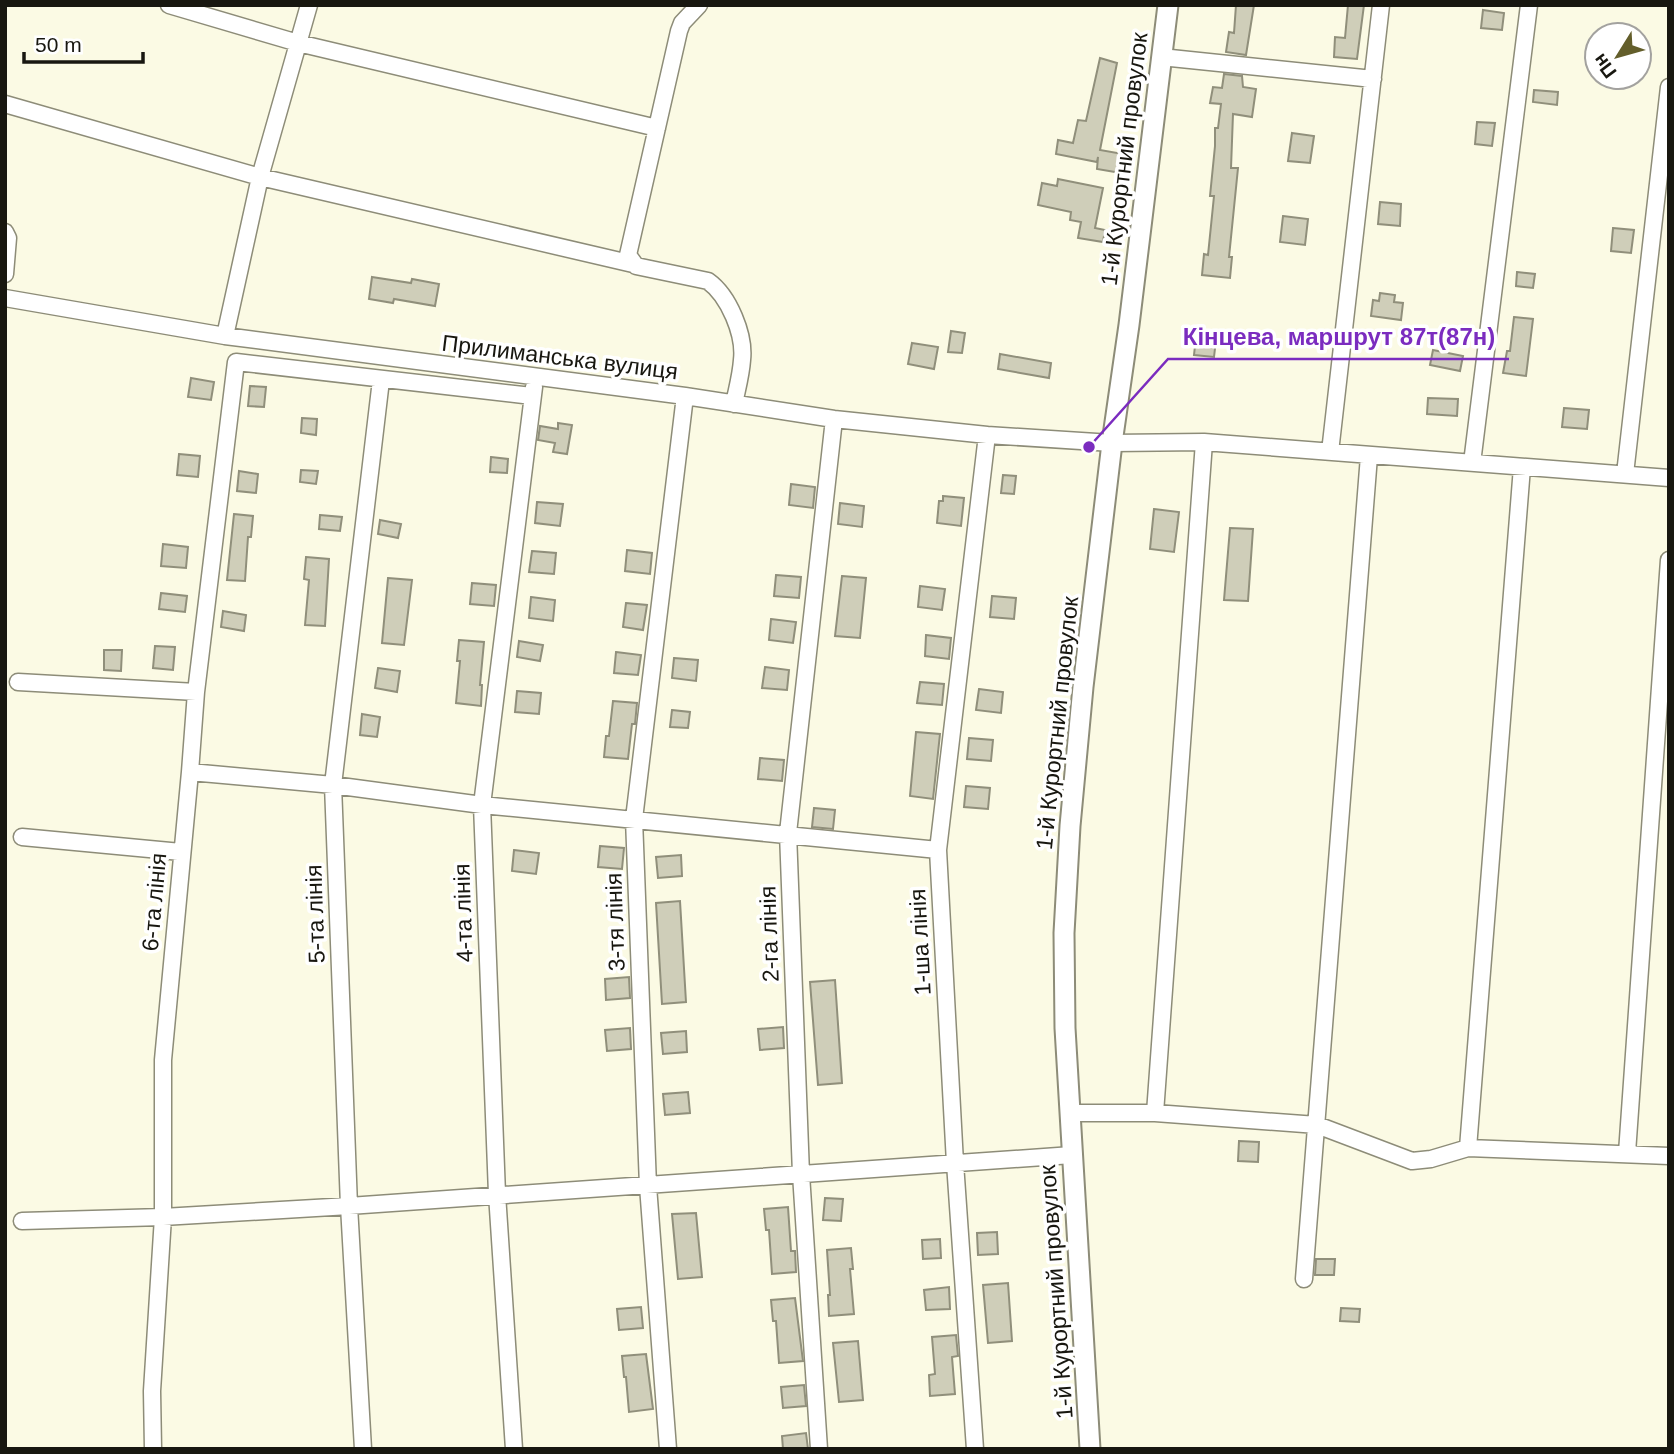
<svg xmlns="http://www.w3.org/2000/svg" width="1674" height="1454" font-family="Helvetica,sans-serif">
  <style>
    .building { fill: #cfceb9; stroke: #908f7b; stroke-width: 2 }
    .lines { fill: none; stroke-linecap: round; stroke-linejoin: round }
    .minor-casing { stroke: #8d8c78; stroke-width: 19 }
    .tertiary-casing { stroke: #8d8c78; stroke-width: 23 }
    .minor { stroke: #fff; stroke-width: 16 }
    .tertiary { stroke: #fff; stroke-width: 19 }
    .labels { text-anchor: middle; stroke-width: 7; stroke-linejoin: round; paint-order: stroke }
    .street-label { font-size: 23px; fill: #181710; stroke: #fff }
    .leader { fill: none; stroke: #7b2cbf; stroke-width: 2.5 }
    .callout-dot { fill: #7b2cbf; stroke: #fff; stroke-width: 2.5 }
    .callout-label { font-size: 24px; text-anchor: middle; font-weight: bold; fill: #7b2cbf; stroke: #fff; stroke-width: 7; stroke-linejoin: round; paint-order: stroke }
  </style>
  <rect width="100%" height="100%" fill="#fbfae4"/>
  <path class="building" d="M 1236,5 L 1254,5 L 1246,55 L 1226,52 L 1229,32 L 1234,33 Z
    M 1348,5 L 1364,5 L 1357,59 L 1334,57 L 1335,37 L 1345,38 Z
    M 1483,10 L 1504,13 L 1502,30 L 1481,28 Z
    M 1100,58 L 1117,63 L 1100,150 L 1123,154 L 1121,173 L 1097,169 L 1098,157 L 1097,162 L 1056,154 L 1058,140 L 1073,143 L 1078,120 L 1086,121 Z
    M 1224,74 L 1242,76 L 1243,87 L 1256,89 L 1252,117 L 1233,114 L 1231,168 L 1238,168 L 1229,257 L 1232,257 L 1230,278 L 1202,275 L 1204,254 L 1208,255 L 1214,196 L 1210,196 L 1215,146 L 1215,128 L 1218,128 L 1221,104 L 1210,103 L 1213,87 L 1222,88 Z
    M 1534,90 L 1558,92 L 1557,105 L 1533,102 Z
    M 1477,122 L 1495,123 L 1492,146 L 1475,144 Z
    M 1292,133 L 1314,136 L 1310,163 L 1288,161 Z
    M 1058,179 L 1103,188 L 1095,228 L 1105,230 L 1103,242 L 1078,238 L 1081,222 L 1070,220 L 1071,212 L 1038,205 L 1042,183 L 1057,186 Z
    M 1380,202 L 1401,204 L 1400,226 L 1378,224 Z
    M 1283,216 L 1308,219 L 1305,245 L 1280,242 Z
    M 1613,228 L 1634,230 L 1631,253 L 1611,251 Z
    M 1517,272 L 1535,274 L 1533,288 L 1516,286 Z
    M 372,277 L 411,283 L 412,279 L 439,284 L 435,306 L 394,299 L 393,303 L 369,299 Z
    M 1380,293 L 1395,295 L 1394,302 L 1403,303 L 1401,320 L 1371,316 L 1373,300 L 1379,301 Z
    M 1514,317 L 1533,319 L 1526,376 L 1503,373 L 1507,351 L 1510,351 Z
    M 951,331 L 965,333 L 962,353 L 948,352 Z
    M 1196,337 L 1216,340 L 1214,357 L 1194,355 Z
    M 912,343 L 938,347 L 934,369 L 908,364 Z
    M 1433,350 L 1463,356 L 1460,371 L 1430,365 Z
    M 1000,354 L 1051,363 L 1049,378 L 998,369 Z
    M 191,378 L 214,382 L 211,400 L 188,397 Z
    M 250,386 L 266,387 L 264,407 L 248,406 Z
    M 1428,398 L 1458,399 L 1457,416 L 1427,414 Z
    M 1564,408 L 1589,410 L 1587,429 L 1562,427 Z
    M 302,418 L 317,419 L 316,435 L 301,433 Z
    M 558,423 L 572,425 L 567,454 L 553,452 L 555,443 L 538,440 L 540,426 L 558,429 Z
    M 179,454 L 200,456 L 198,477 L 177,475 Z
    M 491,457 L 508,459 L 507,473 L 490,472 Z
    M 301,470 L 318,471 L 316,484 L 300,482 Z
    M 239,471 L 258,474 L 256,493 L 237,491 Z
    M 1003,475 L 1016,476 L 1014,494 L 1001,493 Z
    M 791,484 L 815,487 L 813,508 L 789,505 Z
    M 943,496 L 964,498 L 961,526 L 937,523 L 939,501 L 943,501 Z
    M 537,502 L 563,504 L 560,526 L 535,523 Z
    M 840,503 L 864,506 L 862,527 L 838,524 Z
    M 1154,509 L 1179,512 L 1174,552 L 1150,549 Z
    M 234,514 L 253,516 L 251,537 L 248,537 L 245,581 L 227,580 Z
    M 320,515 L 342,517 L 340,531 L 319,529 Z
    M 380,520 L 401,524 L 398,538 L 378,534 Z
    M 1230,528 L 1253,529 L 1248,601 L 1224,600 Z
    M 163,544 L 188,547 L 186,568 L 161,566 Z
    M 627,550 L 652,553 L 650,574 L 625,571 Z
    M 532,551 L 556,553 L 554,574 L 529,572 Z
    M 306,557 L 329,559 L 325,626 L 305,625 L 309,580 L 304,579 Z
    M 776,575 L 801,577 L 799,598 L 774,596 Z
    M 842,576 L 866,578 L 860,638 L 835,636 Z
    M 388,578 L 412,580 L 404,645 L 382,643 Z
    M 472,583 L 496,585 L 494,606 L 470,604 Z
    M 920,586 L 945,589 L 942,610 L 918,607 Z
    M 161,593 L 187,596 L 185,612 L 159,609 Z
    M 992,596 L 1016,598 L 1014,619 L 990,617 Z
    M 531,597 L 555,600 L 553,621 L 529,618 Z
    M 626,603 L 647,605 L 643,630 L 623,627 Z
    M 223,611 L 246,615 L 244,631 L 221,627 Z
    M 771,619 L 796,622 L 793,643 L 769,640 Z
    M 926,635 L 951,638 L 949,659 L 925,656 Z
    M 459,640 L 484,642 L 480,685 L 482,685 L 481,706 L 456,703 L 460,661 L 457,661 Z
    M 519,641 L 543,645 L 540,661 L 517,657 Z
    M 155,646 L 175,647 L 173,670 L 153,668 Z
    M 104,650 L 122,650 L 121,671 L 104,670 Z
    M 616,652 L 641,655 L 638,675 L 614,673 Z
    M 674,658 L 698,660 L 696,681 L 672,678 Z
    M 765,667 L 789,670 L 787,690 L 762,688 Z
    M 378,668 L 400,671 L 397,692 L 375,688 Z
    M 920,682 L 944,684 L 942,705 L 917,703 Z
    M 979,689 L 1003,692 L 1001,713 L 976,710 Z
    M 517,691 L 541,693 L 539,714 L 515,712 Z
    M 613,701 L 637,703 L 635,724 L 632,724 L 628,759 L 604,757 L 606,736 L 609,736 Z
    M 672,710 L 690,712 L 688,728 L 670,727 Z
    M 362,714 L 380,717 L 377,737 L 360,735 Z
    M 916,732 L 940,734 L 933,799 L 910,796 Z
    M 969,738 L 993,740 L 991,761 L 967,759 Z
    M 760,758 L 784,760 L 782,781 L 758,779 Z
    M 966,786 L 990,788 L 988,809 L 964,807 Z
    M 814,808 L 835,810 L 833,829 L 812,827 Z
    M 600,846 L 624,848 L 622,869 L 598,867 Z
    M 514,850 L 539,853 L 536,874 L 512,871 Z
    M 681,855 L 682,876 L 658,878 L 656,857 Z
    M 680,901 L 686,1002 L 662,1004 L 656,903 Z
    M 629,977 L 630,998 L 606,1000 L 605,979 Z
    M 835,980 L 842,1083 L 818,1085 L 810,982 Z
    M 783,1027 L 784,1048 L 760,1050 L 758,1029 Z
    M 630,1028 L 631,1049 L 607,1051 L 605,1030 Z
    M 686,1031 L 687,1052 L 663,1054 L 661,1033 Z
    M 688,1092 L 690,1113 L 665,1115 L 663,1094 Z
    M 1239,1141 L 1259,1142 L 1258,1162 L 1238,1161 Z
    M 825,1198 L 843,1199 L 841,1221 L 823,1220 Z
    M 788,1207 L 791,1251 L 795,1251 L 796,1272 L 772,1274 L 769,1230 L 766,1230 L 764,1209 Z
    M 696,1213 L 702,1277 L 678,1279 L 672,1214 Z
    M 997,1232 L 998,1254 L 978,1255 L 977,1233 Z
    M 940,1239 L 941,1258 L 923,1259 L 922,1240 Z
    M 851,1248 L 853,1269 L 850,1269 L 854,1314 L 829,1316 L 828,1295 L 830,1295 L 827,1250 Z
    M 1316,1259 L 1335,1259 L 1334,1275 L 1315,1275 Z
    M 1008,1283 L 1012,1341 L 988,1343 L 983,1285 Z
    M 949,1287 L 950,1309 L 926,1310 L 924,1290 Z
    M 795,1298 L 803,1361 L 779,1363 L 776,1321 L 773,1321 L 771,1300 Z
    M 641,1307 L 643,1328 L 619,1330 L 617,1309 Z
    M 1341,1308 L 1360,1309 L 1359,1322 L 1340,1321 Z
    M 956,1335 L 958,1356 L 952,1357 L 955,1394 L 930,1396 L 929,1375 L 935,1374 L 932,1337 Z
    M 858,1341 L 863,1400 L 839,1402 L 833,1343 Z
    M 646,1354 L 653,1409 L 629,1412 L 626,1377 L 624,1377 L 622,1356 Z
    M 804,1385 L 806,1406 L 783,1408 L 781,1387 Z
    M 806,1433 L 808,1449 L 783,1449 L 782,1436 Z"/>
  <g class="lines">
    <defs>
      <path id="minor" d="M 169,5 L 298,43 L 657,128
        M 699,5 L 682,23 L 679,31 L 628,255 L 636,266 L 708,281 C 729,296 745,335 742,360 C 741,375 737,389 734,404
        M 1161,57 L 1373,79
        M 5,104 L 260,177 L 633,264
        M 5,232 L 8,238 L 5,274
        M 5,298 L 225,336 L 685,396 L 834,419 L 987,435 L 1112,443 L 1204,442 L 1669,478
        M 225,336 L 260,177 L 309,5
        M 1330,452 L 1381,5
        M 1472,463 L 1529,5
        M 1625,474 L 1669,87
        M 18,682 L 196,692
        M 190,772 L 333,785 L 482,805 L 938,850
        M 22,837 L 181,852
        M 1070,1113 L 1155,1113 L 1317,1125 L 1412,1161 L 1431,1159 L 1468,1148 L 1669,1156
        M 1155,1113 L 1204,442
        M 1468,1148 L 1522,467
        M 1627,1153 L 1669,560
        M 22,1221 L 163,1217 L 349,1206 L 1072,1155
        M 1304,1279 L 1369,456
        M 153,1449 L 152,1391 L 163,1217 L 163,1060 L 190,772 L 196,692 L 236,362 L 532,396
        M 363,1449 L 349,1206 L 333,785 L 381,380
        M 514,1449 L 497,1194 L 482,805 L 534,387
        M 668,1449 L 648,1186 L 634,819 L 685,396
        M 819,1449 L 801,1174 L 788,833 L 834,419
        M 975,1449 L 955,1163 L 938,850 L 987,435"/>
      <path id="tertiary" d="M 1090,1449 L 1065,1028 L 1064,933 L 1070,826 L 1083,687 L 1112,443 L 1129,325 L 1168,5"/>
    </defs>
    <use href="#minor" class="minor-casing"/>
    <use href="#tertiary" class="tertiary-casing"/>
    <use href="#minor" class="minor"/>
    <use href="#tertiary" class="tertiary"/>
  </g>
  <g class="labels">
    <g class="street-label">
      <text transform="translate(1124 159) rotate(-83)" y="8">1-й Курортний провулок</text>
      <text transform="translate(560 357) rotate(7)" y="8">Прилиманська вулиця</text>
      <text transform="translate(1057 723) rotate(-84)" y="8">1-й Курортний провулок</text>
      <text transform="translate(154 902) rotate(-85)" y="8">6-та лінія</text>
      <text transform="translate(463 913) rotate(-92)" y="8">4-та лінія</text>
      <text transform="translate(315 914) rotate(-92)" y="8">5-та лінія</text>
      <text transform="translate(615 922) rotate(-92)" y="8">3-тя лінія</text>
      <text transform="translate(769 934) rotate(-92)" y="8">2-га лінія</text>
      <text transform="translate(920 942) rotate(-93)" y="8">1-ша лінія</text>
      <text transform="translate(1056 1292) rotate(-94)" y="8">1-й Курортний провулок</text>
    </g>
  </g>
  <path class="leader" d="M1089 447L1168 359H1509"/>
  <circle class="callout-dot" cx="1089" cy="447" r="7"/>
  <g class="callout-label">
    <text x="1339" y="345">Кінцева, маршрут 87т(87н)</text>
  </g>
  <rect width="1674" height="1454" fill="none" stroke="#181710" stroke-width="14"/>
  <g transform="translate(1618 56) rotate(233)"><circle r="33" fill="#ffffff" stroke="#a3a29f" stroke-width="2"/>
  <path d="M0-5L12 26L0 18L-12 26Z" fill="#635e2b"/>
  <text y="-10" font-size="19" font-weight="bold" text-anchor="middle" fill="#181710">Пн</text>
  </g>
  <path d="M24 52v10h119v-10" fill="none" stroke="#181710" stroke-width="3.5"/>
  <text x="35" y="52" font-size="21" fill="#181710" stroke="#ffffff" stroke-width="5" paint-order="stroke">50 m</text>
</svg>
